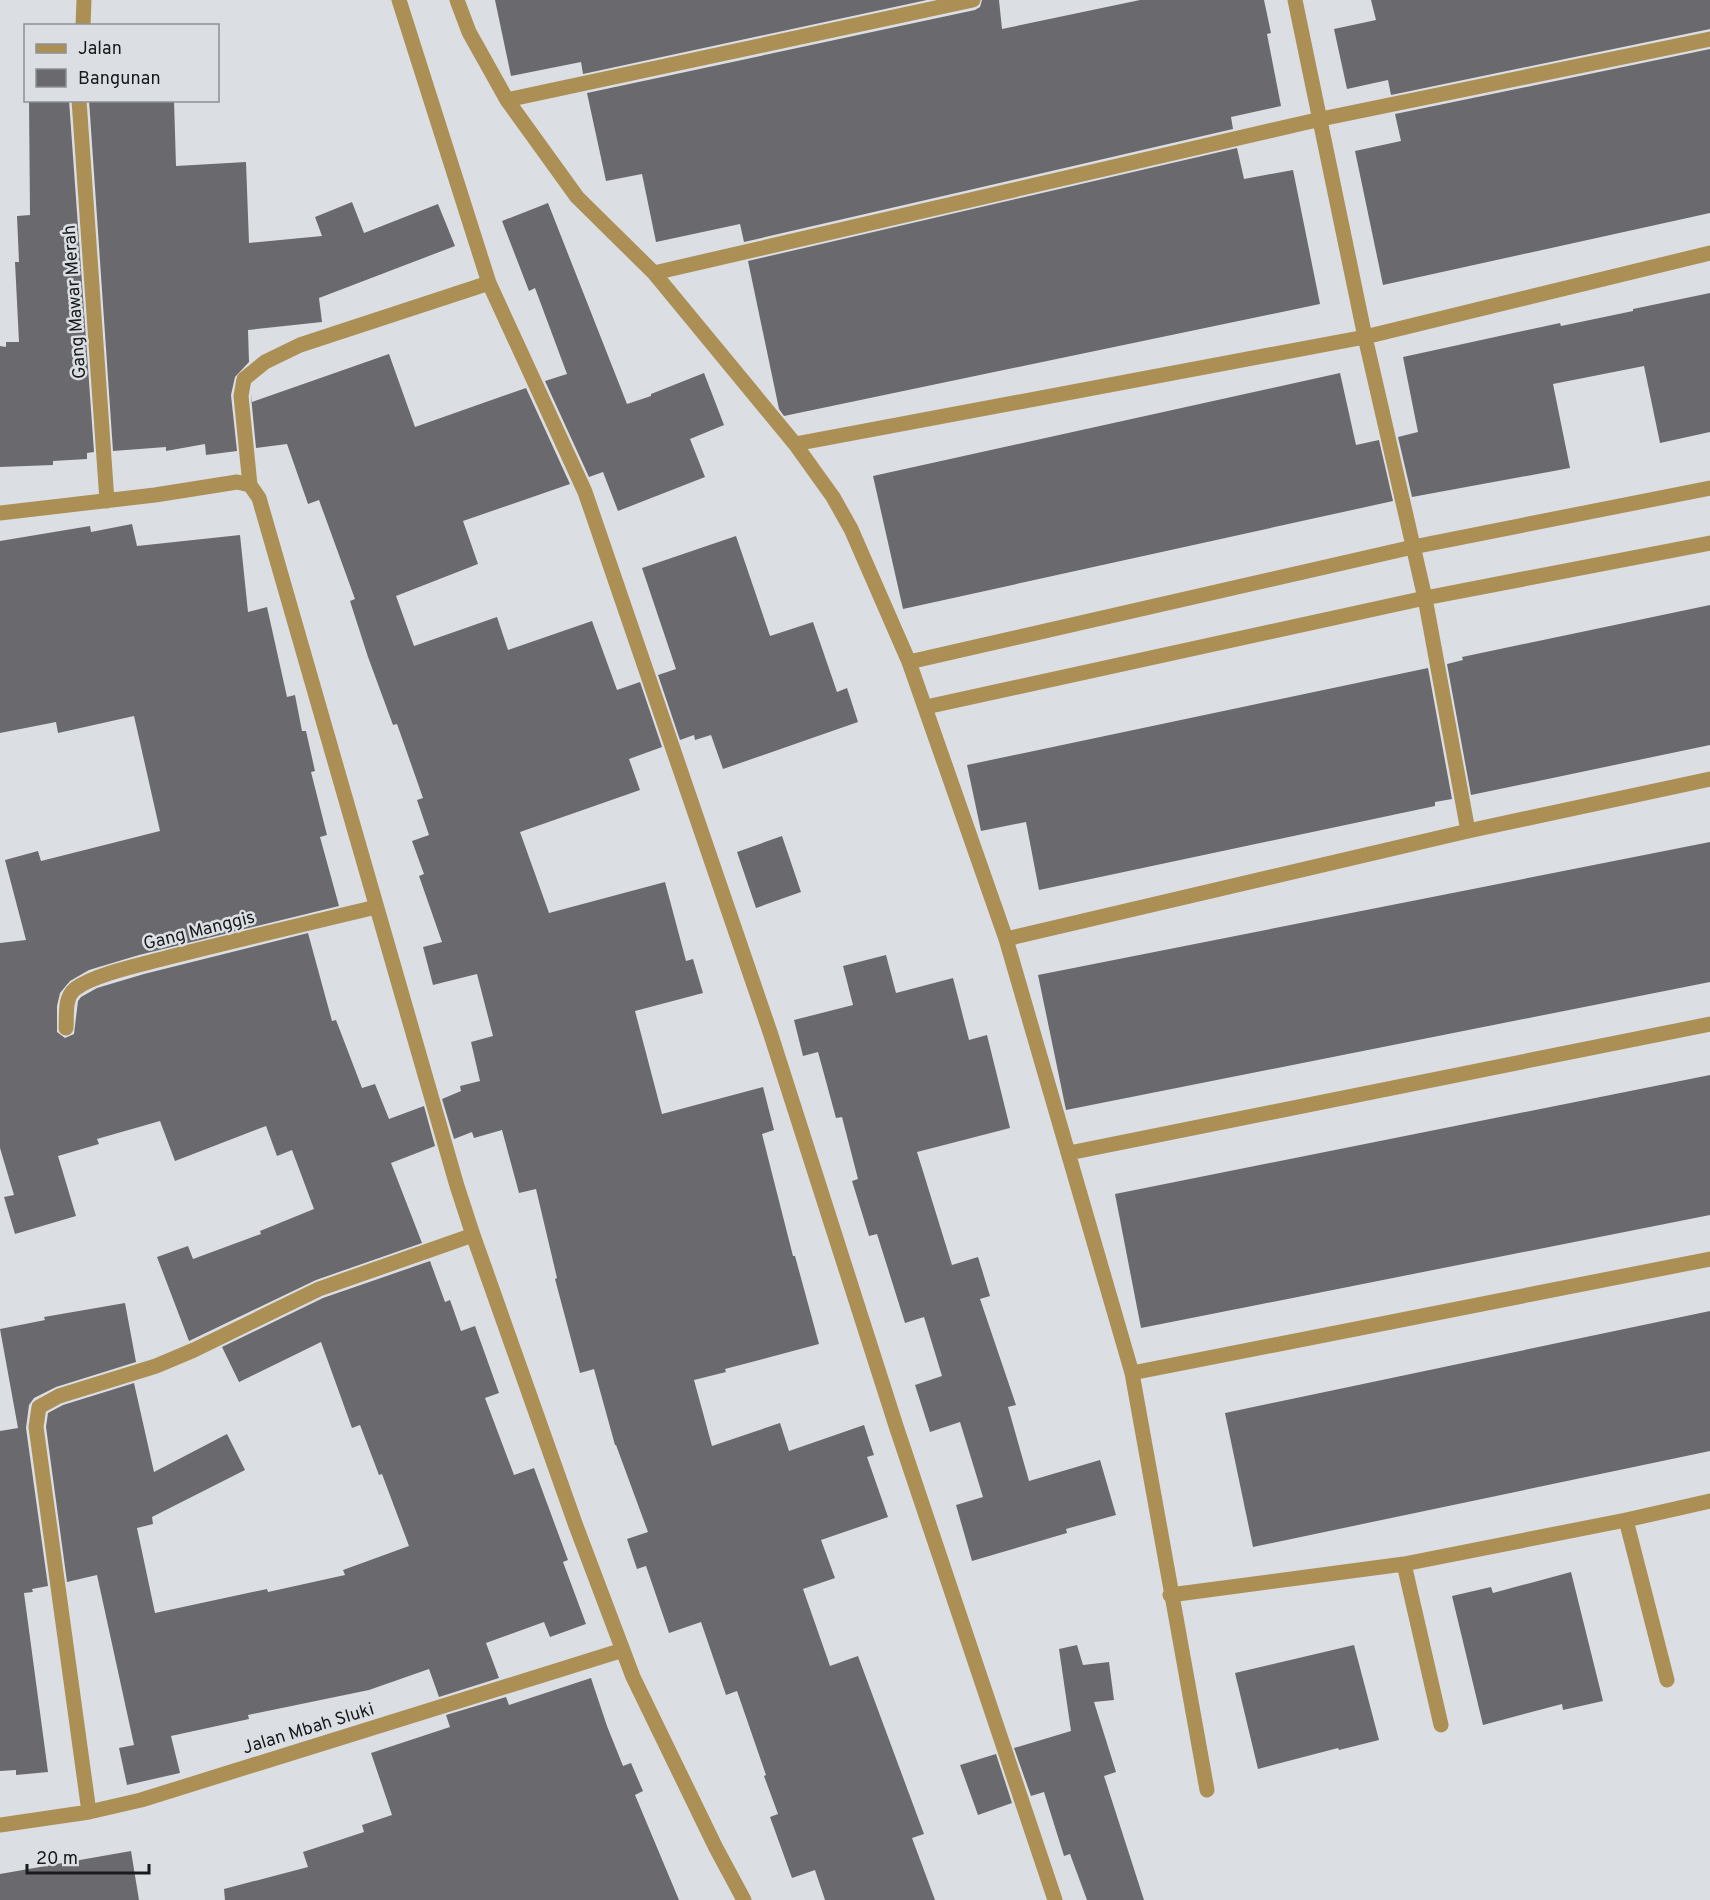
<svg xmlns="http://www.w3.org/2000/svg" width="1710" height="1900" font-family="Overpass,sans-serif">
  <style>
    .building { fill: #6a6a6e }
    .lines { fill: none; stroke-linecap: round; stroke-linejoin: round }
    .minor { stroke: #ac8f54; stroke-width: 15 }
    .labels { text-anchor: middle; stroke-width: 5; stroke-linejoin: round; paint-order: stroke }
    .street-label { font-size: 18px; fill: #181a1b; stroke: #dbdfe4 }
  </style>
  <rect width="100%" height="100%" fill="#dbdfe4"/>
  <path class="building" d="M 495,0 L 927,0 L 583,74 L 581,62 L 511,76 Z
    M 982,0 L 999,0 L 1002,29 L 1140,0 L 1264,0 L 1271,33 L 1267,34 L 1281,106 L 1231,117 L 1233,129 L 744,242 L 740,224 L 656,242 L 642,174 L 606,181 L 587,93 L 975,10 L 980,7 Z
    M 1371,0 L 1710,0 L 1710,29 L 1391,95 L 1388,80 L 1347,89 L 1334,29 L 1376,20 Z
    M 1710,49 L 1710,213 L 1383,285 L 1355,151 L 1401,141 L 1395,114 Z
    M 29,100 L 69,100 L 94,452 L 87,453 L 87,459 L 53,461 L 53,465 L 0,467 L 0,346 L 6,347 L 6,342 L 19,342 L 15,262 L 19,262 L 17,216 L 30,215 Z
    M 89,100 L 174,100 L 176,166 L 246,162 L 249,243 L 322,236 L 315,217 L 352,202 L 364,233 L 438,204 L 455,246 L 319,298 L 322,322 L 248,330 L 249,362 L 235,377 L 231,395 L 237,451 L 206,455 L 205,444 L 166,451 L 166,447 L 113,451 Z
    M 1237,148 L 1244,179 L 1293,170 L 1320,304 L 784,416 L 779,409 L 748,261 Z
    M 548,203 L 627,404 L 651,396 L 651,394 L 704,373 L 724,425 L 690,439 L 705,477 L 618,511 L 603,472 L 589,477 L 545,381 L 567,374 L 535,288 L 529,291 L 502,221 Z
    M 1710,293 L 1710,432 L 1660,443 L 1644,366 L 1553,384 L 1570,468 L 1412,497 L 1398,437 L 1418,432 L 1403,357 L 1560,323 L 1561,326 L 1633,311 L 1633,309 Z
    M 389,354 L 415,427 L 526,388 L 570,484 L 463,521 L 478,564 L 396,596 L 414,646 L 497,617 L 508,650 L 592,621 L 617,690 L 640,682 L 662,747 L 629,759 L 640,790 L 520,832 L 549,913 L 665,882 L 686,961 L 693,959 L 703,993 L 635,1011 L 662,1114 L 763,1087 L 774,1130 L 762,1134 L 793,1256 L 795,1256 L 819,1344 L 725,1369 L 726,1372 L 694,1380 L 712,1446 L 780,1423 L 789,1451 L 864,1425 L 874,1455 L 867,1457 L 888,1517 L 821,1540 L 835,1578 L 803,1589 L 830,1666 L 858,1656 L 924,1834 L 912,1838 L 935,1900 L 825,1900 L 815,1870 L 792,1878 L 770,1817 L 778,1814 L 764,1776 L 766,1775 L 737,1691 L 726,1695 L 701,1622 L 669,1633 L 646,1566 L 637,1569 L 627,1539 L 648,1532 L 616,1445 L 615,1445 L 594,1369 L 580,1373 L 555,1279 L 557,1278 L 536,1189 L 519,1193 L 502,1130 L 474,1138 L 472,1132 L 454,1139 L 442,1099 L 461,1091 L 460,1086 L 480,1081 L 471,1042 L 493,1036 L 477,974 L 433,985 L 423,947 L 442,942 L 419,876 L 424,874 L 412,841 L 429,835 L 417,800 L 423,798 L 397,724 L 393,725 L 368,657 L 350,601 L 355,599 L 319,500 L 308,504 L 287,444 L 256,448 L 251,396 L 251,395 L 252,402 Z
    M 1340,373 L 1356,445 L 1379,440 L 1393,501 L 903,609 L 873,476 Z
    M 132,524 L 137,546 L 240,535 L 248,612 L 267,607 L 287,697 L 295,695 L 302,731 L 306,731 L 315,771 L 311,772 L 327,835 L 320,837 L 339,906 L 139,955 L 89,970 L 70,981 L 60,993 L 57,1006 L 57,1032 L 65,1038 L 74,1034 L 78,1001 L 81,997 L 97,988 L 144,974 L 308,933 L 332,1021 L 336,1020 L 362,1088 L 375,1084 L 389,1119 L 424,1106 L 435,1146 L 391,1163 L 422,1243 L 316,1280 L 189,1341 L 157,1257 L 188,1246 L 193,1259 L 261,1234 L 260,1231 L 314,1209 L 292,1150 L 277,1156 L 266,1126 L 175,1161 L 160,1121 L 97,1139 L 99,1144 L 58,1156 L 76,1216 L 15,1234 L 4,1197 L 14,1195 L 0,1148 L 0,943 L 26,940 L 5,860 L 38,851 L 41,861 L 160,831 L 134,716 L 58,733 L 56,722 L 0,733 L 0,541 L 90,526 L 91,532 Z
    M 736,536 L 770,636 L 813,622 L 837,692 L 847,688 L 858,722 L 723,769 L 711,735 L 695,740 L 694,735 L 680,740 L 658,675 L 676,669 L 642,568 Z
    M 1710,605 L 1710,745 L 1471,795 L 1447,664 L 1463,660 L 1462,657 Z
    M 1428,668 L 1452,799 L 1435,802 L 1435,806 L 1039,890 L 1026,822 L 981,831 L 967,765 Z
    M 782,836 L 801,892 L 756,908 L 737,852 Z
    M 1710,842 L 1710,982 L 1066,1110 L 1038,975 Z
    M 886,955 L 896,993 L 953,978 L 969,1040 L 987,1035 L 1010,1128 L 917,1152 L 952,1265 L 978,1257 L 990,1296 L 980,1299 L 1016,1405 L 1008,1407 L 1029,1481 L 1100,1460 L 1116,1515 L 1066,1529 L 1067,1533 L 972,1561 L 956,1505 L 983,1497 L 960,1422 L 930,1432 L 915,1385 L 942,1376 L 924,1317 L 905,1323 L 877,1234 L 869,1236 L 852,1181 L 858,1179 L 842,1117 L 836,1118 L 818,1052 L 803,1056 L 794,1020 L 853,1005 L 843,966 Z
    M 1710,1075 L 1710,1215 L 1141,1328 L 1115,1194 Z
    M 430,1261 L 445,1302 L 450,1300 L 461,1331 L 475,1326 L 499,1393 L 485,1398 L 514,1475 L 534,1468 L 568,1560 L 563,1562 L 586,1624 L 550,1637 L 544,1622 L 486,1643 L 499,1678 L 439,1697 L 429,1669 L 369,1690 L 248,1715 L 249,1719 L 171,1736 L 180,1773 L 127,1785 L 119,1748 L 134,1745 L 97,1575 L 67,1582 L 46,1427 L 48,1413 L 63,1405 L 134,1383 L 154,1472 L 227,1434 L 245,1470 L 152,1517 L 153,1524 L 137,1528 L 155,1613 L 267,1589 L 268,1592 L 345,1575 L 343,1570 L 409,1546 L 382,1474 L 379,1475 L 360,1425 L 352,1428 L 321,1342 L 239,1382 L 222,1347 L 323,1298 Z
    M 125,1303 L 136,1362 L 56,1387 L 34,1398 L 29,1405 L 26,1428 L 48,1586 L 32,1589 L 33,1592 L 24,1593 L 48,1772 L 16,1775 L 16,1770 L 0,1771 L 0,1431 L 18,1428 L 0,1329 L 45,1320 L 44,1317 Z
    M 1710,1311 L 1710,1451 L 1253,1547 L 1225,1413 Z
    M 1571,1572 L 1603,1701 L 1563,1710 L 1562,1704 L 1483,1725 L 1452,1596 L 1491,1587 L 1493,1593 Z
    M 1077,1645 L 1083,1665 L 1109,1662 L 1114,1700 L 1094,1702 L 1116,1772 L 1104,1776 L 1144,1900 L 1087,1900 L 1070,1854 L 1064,1856 L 1044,1792 L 1031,1796 L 1014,1748 L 1071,1731 L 1059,1649 Z
    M 1354,1645 L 1379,1740 L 1339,1750 L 1338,1748 L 1258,1769 L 1235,1673 Z
    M 591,1678 L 607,1726 L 623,1766 L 631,1763 L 643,1791 L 635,1795 L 679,1900 L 225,1900 L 224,1889 L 308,1867 L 303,1852 L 364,1832 L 362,1825 L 392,1815 L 371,1753 L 450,1727 L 446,1715 L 506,1697 L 509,1705 Z
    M 996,1754 L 1012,1803 L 978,1815 L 960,1765 Z
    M 131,1851 L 139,1900 L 0,1900 L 0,1874 Z"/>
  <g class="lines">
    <path class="minor" d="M 399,0 L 489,283 L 585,492 L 770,1032 L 897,1429 L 1055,1900
      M 457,0 L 469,32 L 507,100 L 577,197 L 654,273 L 795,444 L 833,497 L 851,529 L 909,662 L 1006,939 L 1132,1373 L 1207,1790
      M 1295,0 L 1365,337 L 1425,598 L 1468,831
      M 83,26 L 84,0
      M 79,100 L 107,501
      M 507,100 L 973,0
      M 654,273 L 1321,119 L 1710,39
      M 795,444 L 1365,337 L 1710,253
      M 250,485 L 241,396 L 244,379 L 265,362 L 300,345 L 489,283
      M 0,513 L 155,495 L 237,482 L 250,485 L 259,498 L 457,1186 L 473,1235 L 576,1526 L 633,1677 L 716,1848 L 744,1900
      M 909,662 L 1413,547 L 1710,488
      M 926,707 L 1425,598 L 1710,543
      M 1006,939 L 1468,831 L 1710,779
      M 66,1028 C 67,1015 64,998 75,989 C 93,975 139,965 162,959 C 233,941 305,924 376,907
      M 1069,1153 L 1710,1024
      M 1132,1373 L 1710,1259
      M 1626,1520 L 1667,1680
      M 1404,1564 L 1441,1725
      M 1170,1595 L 1404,1564 L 1626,1520 L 1710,1501
      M 89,1812 L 36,1427 L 39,1407 L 59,1396 L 156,1366 L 194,1350 L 319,1289 L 473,1235
      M 0,1825 L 89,1812 L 141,1800 L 623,1650"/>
  </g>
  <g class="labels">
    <g class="street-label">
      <text transform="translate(74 302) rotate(-94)" y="6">Gang Mawar Merah</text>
      <text transform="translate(199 930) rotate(-14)" y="6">Gang Manggis</text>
      <text transform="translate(308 1728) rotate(-17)" y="6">Jalan Mbah Sluki</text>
    </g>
  </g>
  <rect x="24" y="24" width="195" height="78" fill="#dbdfe4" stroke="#8d9094" stroke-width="1.5"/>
  <rect x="36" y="44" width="30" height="9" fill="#ac8f54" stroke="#8d9094" stroke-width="1.5"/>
  <text x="78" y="54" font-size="18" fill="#181a1b">Jalan</text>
  <rect x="36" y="69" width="30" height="18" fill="#6a6a6e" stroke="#8d9094" stroke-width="1.5"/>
  <text x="78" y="84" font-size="18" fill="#181a1b">Bangunan</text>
  <path d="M27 1864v9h122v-9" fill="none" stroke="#181a1b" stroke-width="3"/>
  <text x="36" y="1864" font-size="18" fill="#181a1b" stroke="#dbdfe4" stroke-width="4.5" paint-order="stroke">20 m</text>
</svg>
